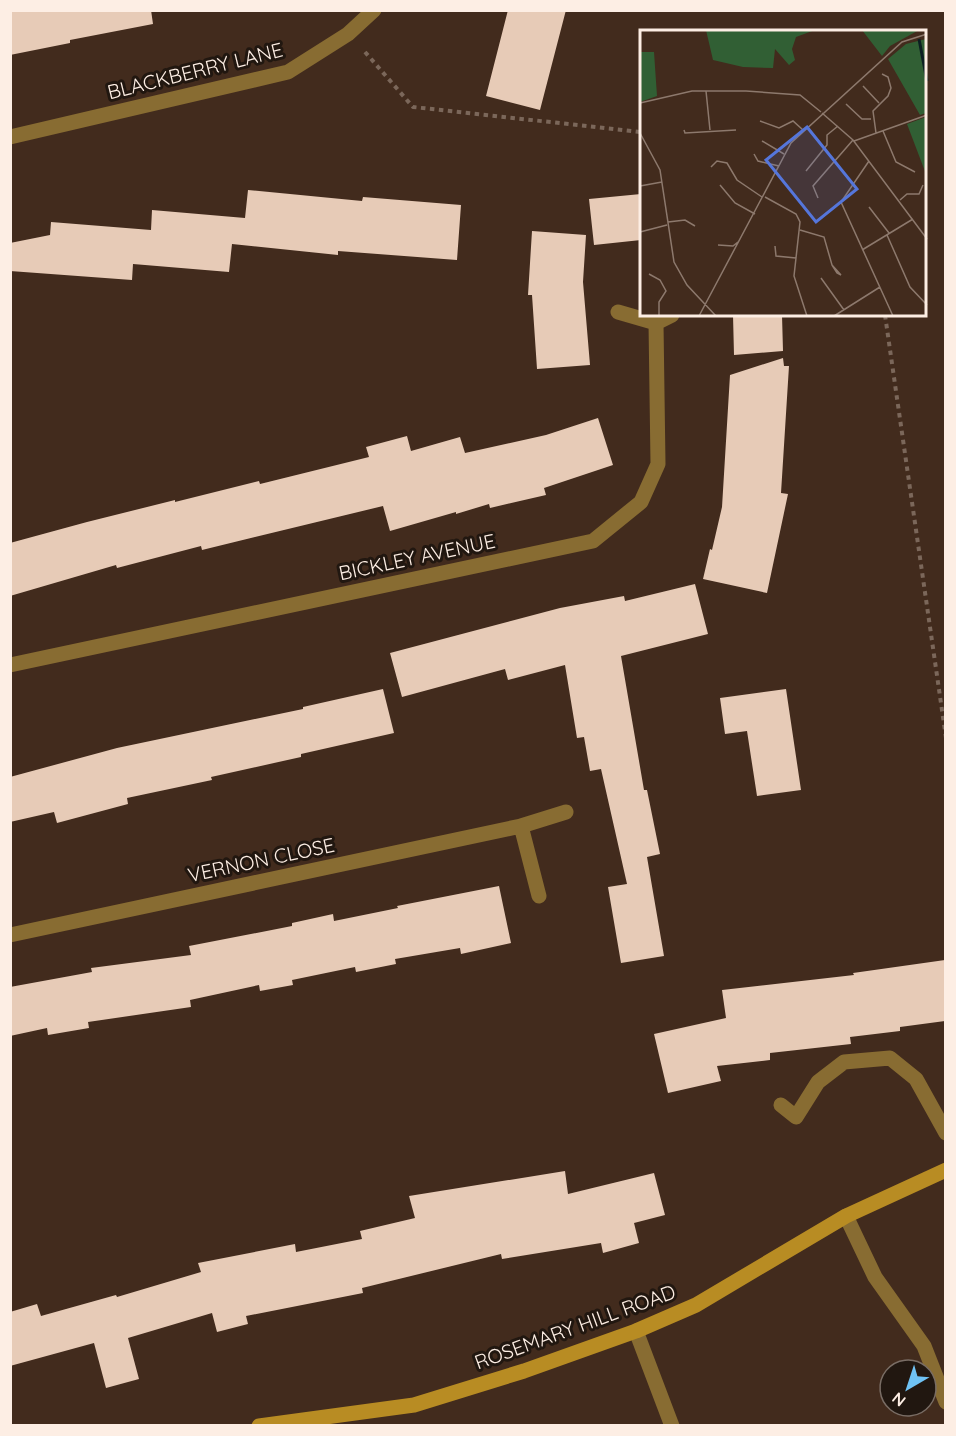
<svg xmlns="http://www.w3.org/2000/svg" width="956" height="1436" font-family="Quicksand,sans-serif">
  <style>
    .building { fill: #e7cbb7 }
    .lines { fill: none; stroke-linecap: round; stroke-linejoin: round }
    .path { stroke: #7b675a; stroke-width: 4; stroke-dasharray: 4.5 4.5; stroke-linecap: butt }
    .minor { stroke: #886c32; stroke-width: 15 }
    .secondary { stroke: #b88c23; stroke-width: 15 }
    .labels { text-anchor: middle; stroke-width: 6; stroke-linejoin: round; paint-order: stroke }
    .street-label { font-size: 20px; fill: #fdeee4; stroke: #211710 }
    .inset-river { fill: none; stroke: #0c1f22; stroke-width: 3 }
    .inset-road { fill: none; stroke: #8d796d; stroke-width: 1.5 }
    .view { fill: #5576db; fill-opacity: 0.15; stroke: #5576db; stroke-width: 3 }
    .inset-edge { fill: none; stroke: #fdeee4; stroke-width: 3 }
  </style>
  <rect width="100%" height="100%" fill="#422b1d"/>
  <path class="building" d="M 10,10 L 151,10 L 153,24 L 70,40 L 70,43 L 10,55 Z
    M 508,10 L 566,10 L 540,110 L 486,96 Z
    M 248,190 L 362,201 L 363,197 L 461,205 L 457,260 L 338,251 L 338,255 L 232,244 L 229,272 L 133,264 L 132,280 L 10,271 L 10,243 L 50,235 L 51,222 L 151,230 L 152,210 L 245,218 Z
    M 641,194 L 641,240 L 594,245 L 589,199 Z
    M 532,231 L 586,235 L 583,282 L 590,365 L 537,369 L 532,295 L 528,295 Z
    M 733,315 L 782,315 L 783,351 L 734,355 Z
    M 783,358 L 784,366 L 789,366 L 781,493 L 788,494 L 767,593 L 703,579 L 710,549 L 712,550 L 722,507 L 730,375 Z
    M 598,418 L 613,465 L 544,488 L 546,495 L 490,508 L 489,504 L 456,514 L 456,512 L 390,531 L 383,506 L 202,550 L 201,546 L 117,568 L 116,565 L 10,596 L 10,543 L 87,522 L 175,500 L 175,502 L 259,481 L 260,484 L 369,457 L 366,447 L 407,436 L 411,451 L 460,437 L 465,453 L 546,435 Z
    M 695,584 L 708,634 L 621,656 L 644,790 L 647,790 L 660,854 L 647,857 L 664,956 L 621,963 L 608,887 L 627,884 L 601,769 L 590,771 L 584,737 L 577,738 L 565,665 L 508,680 L 505,669 L 402,697 L 390,653 L 560,608 L 624,596 L 625,601 Z
    M 383,689 L 394,733 L 301,754 L 301,757 L 211,777 L 212,780 L 127,798 L 128,804 L 57,823 L 54,812 L 10,822 L 10,777 L 117,748 L 303,709 L 303,707 Z
    M 786,689 L 801,790 L 757,796 L 747,731 L 725,734 L 720,698 Z
    M 499,886 L 511,943 L 461,954 L 460,948 L 395,959 L 396,964 L 356,972 L 355,967 L 292,980 L 293,985 L 260,991 L 259,985 L 190,1000 L 191,1007 L 88,1022 L 89,1028 L 48,1035 L 47,1028 L 10,1036 L 10,987 L 92,972 L 91,968 L 191,955 L 189,946 L 292,926 L 292,923 L 333,914 L 334,921 L 398,908 L 397,906 Z
    M 945,960 L 945,1021 L 900,1027 L 900,1031 L 850,1037 L 851,1044 L 770,1053 L 770,1060 L 717,1066 L 721,1081 L 668,1093 L 654,1034 L 726,1018 L 722,990 L 854,975 L 853,973 Z
    M 565,1171 L 568,1194 L 654,1173 L 665,1215 L 634,1223 L 639,1243 L 603,1253 L 601,1243 L 502,1259 L 501,1254 L 362,1288 L 363,1293 L 246,1316 L 248,1324 L 217,1332 L 212,1313 L 128,1338 L 139,1379 L 106,1388 L 94,1343 L 10,1366 L 10,1312 L 37,1304 L 41,1316 L 116,1295 L 117,1297 L 201,1272 L 198,1263 L 295,1244 L 296,1252 L 362,1239 L 360,1231 L 415,1218 L 409,1196 Z"/>
  <g class="lines">
    <path class="path" d="M 365,52 L 413,107 L 641,132
      M 885,315 L 946,738"/>
    <path class="minor" d="M 10,137 L 288,72 L 348,34 L 374,10
      M 618,312 L 656,323 L 672,315
      M 10,665 L 593,541 L 641,502 L 658,464 L 656,323
      M 539,896 L 521,826 L 566,812
      M 10,935 L 521,826
      M 781,1105 L 796,1117 L 818,1082 L 844,1062 L 890,1058 L 916,1079 L 946,1133
      M 846,1216 L 875,1277 L 924,1346 L 946,1402
      M 636,1331 L 672,1426"/>
    <path class="secondary" d="M 259,1426 L 414,1405 L 524,1371 L 636,1331 L 696,1305 L 846,1216 L 946,1170"/>
  </g>
  <g class="labels">
    <g class="street-label">
      <text transform="translate(195 71) rotate(-14)" y="7">BLACKBERRY LANE</text>
      <text transform="translate(417 557) rotate(-12)" y="7">BICKLEY AVENUE</text>
      <text transform="translate(261 860) rotate(-12)" y="7">VERNON CLOSE</text>
      <text transform="translate(575 1327) rotate(-20)" y="7">ROSEMARY HILL ROAD</text>
    </g>
  </g>
  <g transform="translate(640 30)">
    <rect width="286" height="286" fill="#422b1d"/>
    <path d="M 66,0 L 175,0 L 156,7 L 152,19 L 155,30 L 149,35 L 135,19 L 133,38 L 103,37 L 73,30 ZM 222,0 L 279,0 L 250,16 L 242,26 ZM 286,9 L 286,83 L 280,85 L 248,29 L 266,14 ZM 0,22 L 14,22 L 17,66 L 0,72 ZM 286,87 L 286,144 L 267,94 Z" fill="#315f34"/>
    <path class="inset-river" d="M 279,9 L 287,51"/>
    <path class="inset-road" d="M 223,56 L 239,73M 66,61 L 70,100M 0,73 L 52,61 L 106,61 L 160,65 L 181,82M 206,74 L 222,89 L 231,89M 182,83 L 213,110 L 287,209M 120,91 L 139,98 L 153,91 L 163,100M 44,100 L 45,103 L 96,100M 243,101 L 256,132 L 275,142M 0,103 L 20,140 L 34,232 L 47,255 L 76,286M 236,103 L 233,81 L 248,66 L 251,58 L 248,47 L 242,44M 122,111 L 144,124M 214,111 L 287,85M 114,124 L 118,131 L 139,136M 229,131 L 201,172 L 253,286M 71,137 L 77,131 L 87,133 L 97,150 L 122,167M 166,141 L 187,115 L 187,105 L 198,96M 80,155 L 95,173 L 115,184M 0,156 L 22,152M 125,167 L 156,184 L 160,192 L 154,246 L 167,286M 178,168 L 173,156 L 213,110M 260,170 L 267,164 L 279,164 L 283,155M 229,177 L 249,203M 28,192 L 45,190 L 55,196M 160,200 L 184,207 L 192,235 L 201,245 L 197,243 L 192,235M 0,202 L 27,195M 247,205 L 270,257 L 287,275M 78,215 L 93,216 L 98,212M 135,216 L 136,226 L 156,228M 222,220 L 273,189M 9,244 L 20,250 L 26,261 L 19,272 L 19,286M 181,248 L 204,280M 59,286 L 151,113 L 262,12 L 287,4M 194,286 L 240,257"/>
    <path class="view" d="M 167,97 L 217,159 L 176,192 L 126,130 Z"/>
    <rect width="286" height="286" class="inset-edge"/>
  </g>
  <rect width="956" height="1436" fill="none" stroke="#fdeee4" stroke-width="24"/>
  <g transform="translate(908 1388) rotate(219)"><circle r="28" fill="#211710" stroke="#796d65" stroke-width="1.5"/>
  <path d="M0-4.5L10 22L0 15L-10 22Z" fill="#6fc2f4"/>
  <text y="-9" font-size="16" font-weight="bold" text-anchor="middle" fill="#fdeee4">N</text>
  </g>
</svg>
